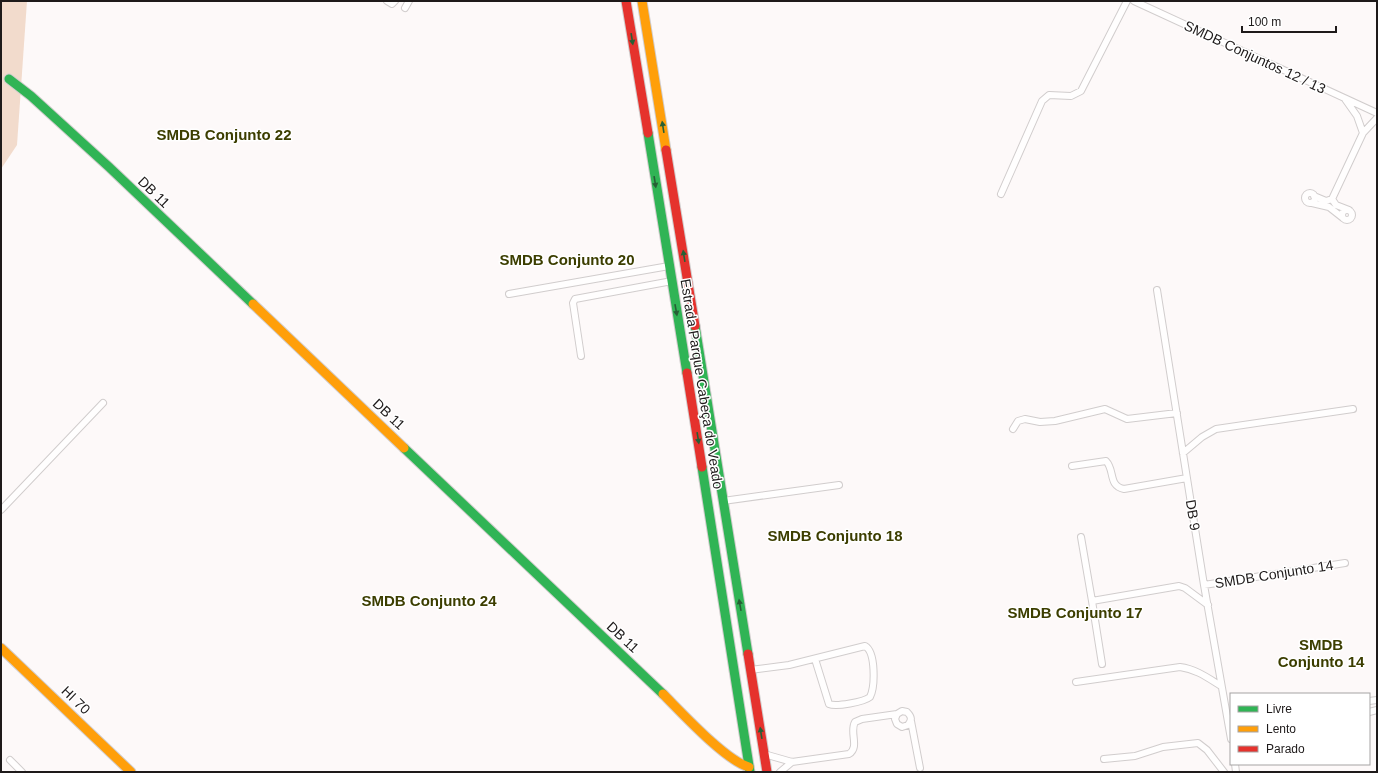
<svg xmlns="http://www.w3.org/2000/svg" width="1378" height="773" font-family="Helvetica,sans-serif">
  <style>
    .green { fill: #f2dbcc }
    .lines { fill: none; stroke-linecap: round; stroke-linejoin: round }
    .street-casing { stroke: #d1cdcd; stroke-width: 8 }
    .fast-casing { stroke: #d1cdcd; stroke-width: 11 }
    .slow-casing { stroke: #d1cdcd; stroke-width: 11 }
    .jam-casing { stroke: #d1cdcd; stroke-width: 11 }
    .street { stroke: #fffefe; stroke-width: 6 }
    .fast { stroke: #30b455; stroke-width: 9 }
    .slow { stroke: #ff9f0a; stroke-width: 9 }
    .jam { stroke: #e5322d; stroke-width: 9 }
    .oneway { fill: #265f35 }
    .labels { text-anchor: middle; stroke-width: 3; stroke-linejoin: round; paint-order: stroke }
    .street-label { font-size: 14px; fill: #1e1a1a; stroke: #fff }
    .neighbourhood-label { font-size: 15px; font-weight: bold; fill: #3c3e00; stroke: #fff }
  </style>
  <rect width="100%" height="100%" fill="#fdf9f9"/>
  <path class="green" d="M 1,1 L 27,1 L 17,145 L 1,169 Z"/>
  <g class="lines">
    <defs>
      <path id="street" d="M 387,1 L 392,4 L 395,1
        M 1134,1 L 1377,113
        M 405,8 L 409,1
        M 1363,133 L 1377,118
        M1305 198a5 5 0 1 1 10 0a5 5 0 1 1-10 0Z
        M 1001,194 L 1042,101 L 1049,95 L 1071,96 L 1081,91 L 1127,1
        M 1314,196 L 1326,201 L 1332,199 L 1363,133 L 1357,116 L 1345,99
        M 1332,199 L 1336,205 L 1349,210
        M 1312,203 L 1329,207 L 1343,218
        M1342 215a5 5 0 1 1 10 0a5 5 0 1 1-10 0Z
        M 1157,290 L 1204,585 L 1231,739
        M 509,294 L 669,266
        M 581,356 L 573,303 L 575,299 L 672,281
        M 1013,429 L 1018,421 L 1025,419 L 1040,422 L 1055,421 L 1105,409 L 1127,419 L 1177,413
        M 1183,453 L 1202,437 L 1216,429 L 1353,409
        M 1072,466 L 1106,461 C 1115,470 1108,486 1124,489 L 1187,478
        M 723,501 L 839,485
        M 1,510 L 103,403
        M 1081,537 L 1092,601
        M 1204,585 L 1345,563
        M 1102,664 L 1092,601 L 1179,586 L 1185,588 L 1208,605
        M 750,670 L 789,665 L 865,646 C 876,652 875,687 870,697 C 864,702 836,707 829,704 L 815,659
        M 1076,682 L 1180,667 C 1196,669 1208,678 1221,686
        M 1369,701 L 1377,700
        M 1369,712 L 1377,710
        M 911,721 L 920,768
        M 764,754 L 792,762 L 849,754 C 860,747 849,732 855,722 L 862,719 L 897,714 L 902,711 L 907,712 C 912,717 912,720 908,725 L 902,727 L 897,724 L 895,719 L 897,714
        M 1104,759 L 1135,756 L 1163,747 L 1198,743 L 1207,750 L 1224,772
        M 10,760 L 22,772
        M 1235,764 L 1236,772
        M 780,772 L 792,762"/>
      <path id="fast" d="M 9,79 L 31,96 L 109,167 L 253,304
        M 648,133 L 687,373
        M 695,326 L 748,654
        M 404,448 L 663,694
        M 702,467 L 750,772"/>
      <path id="slow" d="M 642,1 L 666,150
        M 253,304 L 404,448
        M 1,648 L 131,772
        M 663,694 C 682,713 726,761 749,767"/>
      <path id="jam" d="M 626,1 L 648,133
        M 666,150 L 695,326
        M 687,373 L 702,467
        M 748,654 L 767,772"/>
    </defs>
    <use href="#street" class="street-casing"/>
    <use href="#fast" class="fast-casing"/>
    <use href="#slow" class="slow-casing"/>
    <use href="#jam" class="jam-casing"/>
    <use href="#street" class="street"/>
    <use href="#fast" class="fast"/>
    <use href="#slow" class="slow"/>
    <use href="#jam" class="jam"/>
  </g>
  <defs><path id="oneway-solid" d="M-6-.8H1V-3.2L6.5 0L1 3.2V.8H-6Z"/></defs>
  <g class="oneway">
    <use href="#oneway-solid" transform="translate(632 39) rotate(81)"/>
    <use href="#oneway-solid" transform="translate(663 127) rotate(-99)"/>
    <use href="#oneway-solid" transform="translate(655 182) rotate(81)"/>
    <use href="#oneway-solid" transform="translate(684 256) rotate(-99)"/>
    <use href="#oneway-solid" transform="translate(676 310) rotate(80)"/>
    <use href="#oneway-solid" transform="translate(698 438) rotate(81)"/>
    <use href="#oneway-solid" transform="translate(740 605) rotate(-100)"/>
    <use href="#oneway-solid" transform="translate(761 733) rotate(-99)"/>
  </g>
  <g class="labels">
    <g class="street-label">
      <text transform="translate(1255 57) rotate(25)" y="5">SMDB Conjuntos 12 / 13</text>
      <text transform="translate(154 192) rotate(44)" y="5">DB 11</text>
      <text transform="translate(702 384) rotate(81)" y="5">Estrada Parque Cabeça do Veado</text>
      <text transform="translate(389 414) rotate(43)" y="5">DB 11</text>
      <text transform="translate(1193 515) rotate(81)" y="5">DB 9</text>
      <text transform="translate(1274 574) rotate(-9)" y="5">SMDB Conjunto 14</text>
      <text transform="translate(623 637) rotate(43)" y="5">DB 11</text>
      <text transform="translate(76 700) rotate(44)" y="5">HI 70</text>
    </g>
    <g class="neighbourhood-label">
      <text x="224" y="140">SMDB Conjunto 22</text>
      <text x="567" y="265">SMDB Conjunto 20</text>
      <text x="835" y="541">SMDB Conjunto 18</text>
      <text x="429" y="606">SMDB Conjunto 24</text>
      <text x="1075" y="618">SMDB Conjunto 17</text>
      <text x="1321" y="650">SMDB<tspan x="1321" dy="17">Conjunto 14</tspan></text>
    </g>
  </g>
  <rect width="1378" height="773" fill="none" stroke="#1e1a1a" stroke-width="4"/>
  <rect x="1230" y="693" width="140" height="72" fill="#ffffff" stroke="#a5a3a3"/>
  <rect x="1238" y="706" width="20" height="6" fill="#30b455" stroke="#a5a3a3"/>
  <text x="1266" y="713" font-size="12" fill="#1e1a1a">Livre</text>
  <rect x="1238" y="726" width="20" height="6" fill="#ff9f0a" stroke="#a5a3a3"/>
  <text x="1266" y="733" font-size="12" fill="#1e1a1a">Lento</text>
  <rect x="1238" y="746" width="20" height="6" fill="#e5322d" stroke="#a5a3a3"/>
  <text x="1266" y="753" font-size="12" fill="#1e1a1a">Parado</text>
  <path d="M1242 26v6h94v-6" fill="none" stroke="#1e1a1a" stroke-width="2"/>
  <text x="1248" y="26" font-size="12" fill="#1e1a1a" stroke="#ffffff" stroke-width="3" paint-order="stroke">100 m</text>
</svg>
